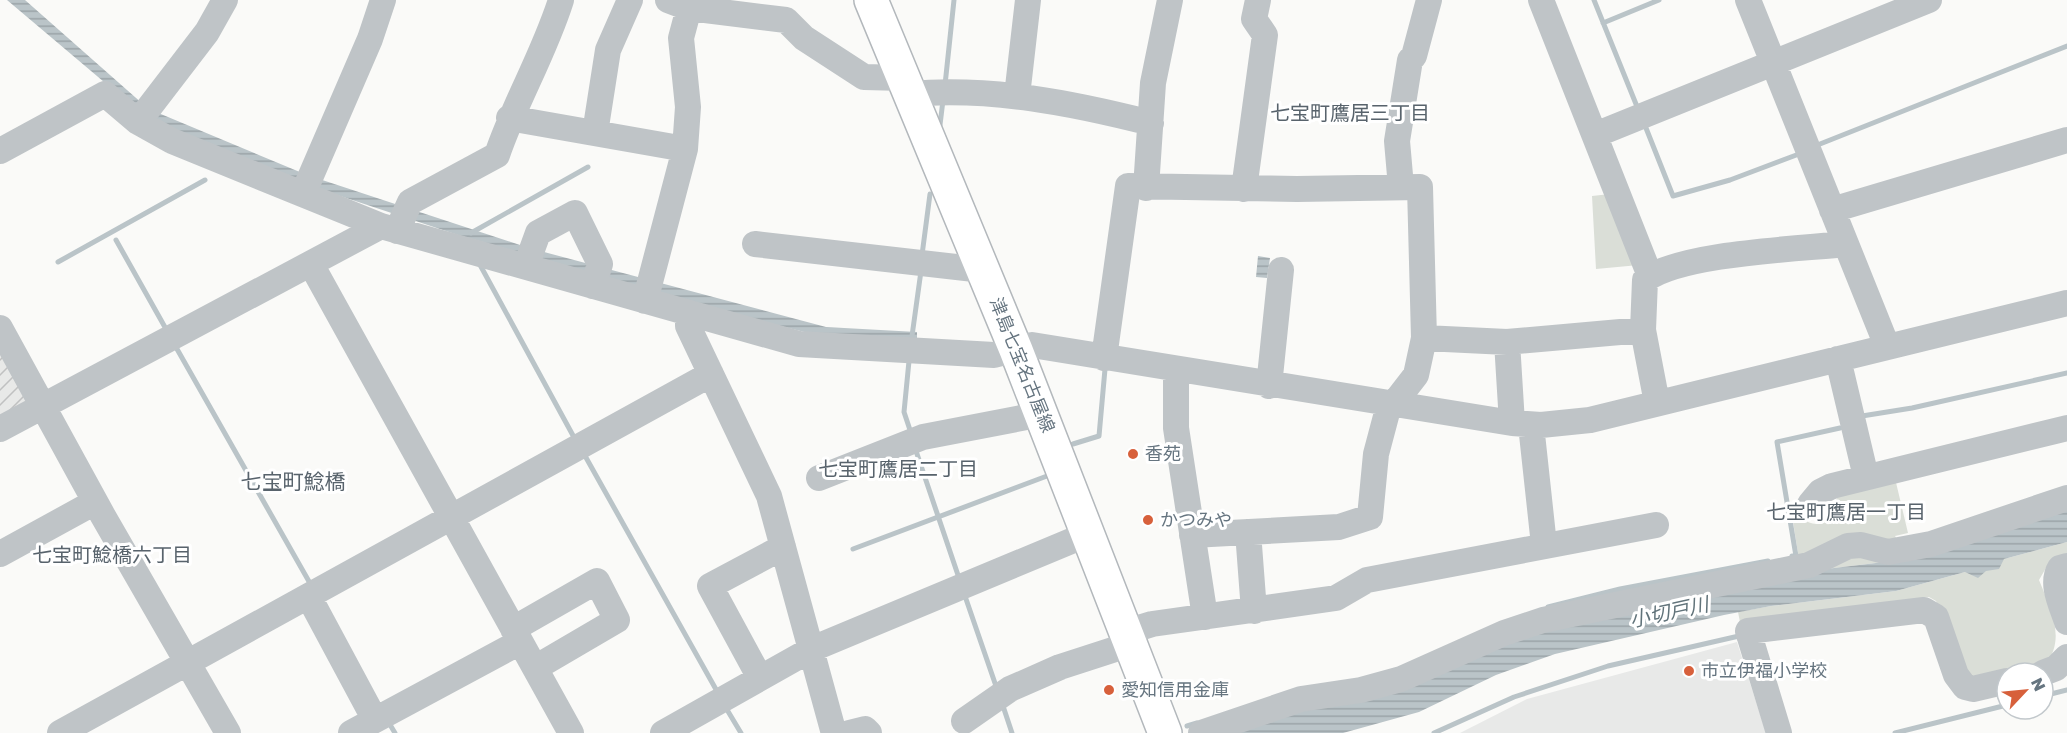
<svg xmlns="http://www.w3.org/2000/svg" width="2067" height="733" font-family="'Golos Text','Noto Sans JP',sans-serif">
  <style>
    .built { fill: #e8e9e8 }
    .industrial { fill: url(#industrial-furrows) }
    .park { fill: #daded7 }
    .water { fill: url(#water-rules) }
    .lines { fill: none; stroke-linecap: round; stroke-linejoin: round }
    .stream { stroke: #bac4c8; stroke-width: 5 }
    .major-casing { stroke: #b3b8bc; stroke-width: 36 }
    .minor { stroke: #bfc4c7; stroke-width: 26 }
    .major { stroke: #fff; stroke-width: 33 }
    .poi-dot { fill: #d7603b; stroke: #fff; stroke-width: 2 }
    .labels { text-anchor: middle; stroke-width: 6; stroke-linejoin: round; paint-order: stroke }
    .street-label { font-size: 18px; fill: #667580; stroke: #fff }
    .poi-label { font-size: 18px; fill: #667580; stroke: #fff; text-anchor: start }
    .neighbourhood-label { font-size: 20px; fill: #58636c; stroke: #fff }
    .water-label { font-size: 20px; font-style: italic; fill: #61737a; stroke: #fff }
    .quarter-label { font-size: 21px; fill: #58636c; stroke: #fff }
  </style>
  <defs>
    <pattern id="industrial-furrows" width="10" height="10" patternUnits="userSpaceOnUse" patternTransform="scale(1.5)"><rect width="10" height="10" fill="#e8e9e8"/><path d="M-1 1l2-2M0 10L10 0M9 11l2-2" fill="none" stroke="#c0c1c1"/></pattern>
    <pattern id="water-rules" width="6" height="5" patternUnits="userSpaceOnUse" patternTransform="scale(1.5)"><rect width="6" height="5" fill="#bac4c8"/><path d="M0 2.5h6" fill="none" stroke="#9ba4a8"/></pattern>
  </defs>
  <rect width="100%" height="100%" fill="#fafaf8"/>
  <path class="built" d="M 1737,642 L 1766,733 L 1460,733 L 1527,699 Z"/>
  <path class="industrial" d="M 0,339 L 29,405 L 0,421 Z"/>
  <path class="park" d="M 1610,194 L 1639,265 L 1596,269 L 1592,196 Z
    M 1894,474 L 1908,533 L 1895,536 L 1909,559 L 1801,572 L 1791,509 C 1800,518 1816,532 1828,518 C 1833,512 1835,502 1838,495 Z
    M 2067,542 L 2067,558 L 2050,561 L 2039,580 C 2051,610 2067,640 2044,666 L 1970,681 L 1936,601 L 1929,597 L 1741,627 L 1738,612 L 1771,606 L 1896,591 L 1965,572 L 1980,574 L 2004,559 Z"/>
  <path class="water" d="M 7,0 L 25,0 L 144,105 L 156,112 L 307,175 L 529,248 L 826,327 L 917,332 L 917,345 L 825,337 L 780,326 L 458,235 L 313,187 L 163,127 L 136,109 Z
    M 1258,256 L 1270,258 L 1267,278 L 1256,277 Z
    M 2067,509 L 2067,542 L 2004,559 L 1999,569 L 1986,571 L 1978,578 L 1965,572 L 1896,591 L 1771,606 L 1724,615 L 1555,654 L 1496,675 L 1419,712 L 1343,733 L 1226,733 L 1542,627 L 1801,572 L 1909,559 Z"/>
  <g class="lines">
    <path class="stream" d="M 1594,0 L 1638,109
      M 1603,23 L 1659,0
      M 945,85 L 954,0
      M 1644,123 L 1673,196 L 1730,180 L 1799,154
      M 940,125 L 943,100
      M 1820,144 L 2067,46
      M 471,233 L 588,167
      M 116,240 L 166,329
      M 922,255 L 930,194
      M 58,262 L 205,180
      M 479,263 L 576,441
      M 912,336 L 921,271
      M 177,349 L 311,585
      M 909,361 L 904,412 L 911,433
      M 1862,416 L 1912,408 L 2067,373
      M 1073,444 L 1099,436 L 1105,369
      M 915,448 L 960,581
      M 584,454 L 718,693
      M 853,549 L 1047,476
      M 1792,556 L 1796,556 L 1777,442 L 1840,428
      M 966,599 L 997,689
      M 1548,607 L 1620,589 L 1768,561
      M 2043,696 L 2067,690
      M 1002,703 L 1012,733
      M 726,708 L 741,733
      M 389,723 L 395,733
      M 1187,726 L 1197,723
      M 1434,733 L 1514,697 L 1608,666 L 1739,636 L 1740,640
      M 1895,733 L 2007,705"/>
    <defs>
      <path id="major" d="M 871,0 L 1016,350 L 1165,733"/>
    </defs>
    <use href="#major" class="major-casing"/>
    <path class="minor" d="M 668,0 L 689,8 L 786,20 L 804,38 L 864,77 L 904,78
      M 1541,0 L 1650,276
      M 1748,0 L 1887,346
      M 910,94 C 992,87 1072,103 1151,123
      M 1017,96 L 1028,0
      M 509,118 L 685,149
      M 138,122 L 207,32 L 225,0
      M 595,133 L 608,50 L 630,0
      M 1595,135 L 1929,0
      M 0,151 L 105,94 L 138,122 L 172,141 L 381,226 L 799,344 L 994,355 L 1032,345 L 1512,423 L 1541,425 L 1590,420 L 2067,303
      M 1401,187 L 1397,141 L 1410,60 L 1414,56 L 1429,0
      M 1146,188 L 1153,83 L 1170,0
      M 1244,189 L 1265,35 L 1254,19 L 1258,0
      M 303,194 L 370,39 L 383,0
      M 1832,210 L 2067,140
      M 397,231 L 410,202 L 497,155 C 515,102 544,54 561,0
      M 755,244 L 983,270
      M 311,264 L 571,733
      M 526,266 L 538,233 L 575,213 L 600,264 L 593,286
      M 645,301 L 685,149 L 688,107 L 681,38 L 689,8
      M 688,314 L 688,326 L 769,496 L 833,730 L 838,733
      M 0,328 L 103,516 L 228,733
      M 1424,338 L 1507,342 L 1643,330
      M 1507,342 L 1512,423
      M 1104,358 L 1128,186 L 1297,189 L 1420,187 L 1424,338 L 1416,375 L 1392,406
      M 1838,359 L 1866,477
      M 1176,370 L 1176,428 L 1205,617
      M 1269,386 L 1281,270
      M 1657,403 L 1643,330 L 1645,280 C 1681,253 1798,249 1846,244
      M 1531,425 L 1544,545
      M 0,429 L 381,226
      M 819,478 L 923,437 L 1042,414
      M 1810,504 L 1820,492 L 1832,486 L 2067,428
      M 1248,532 L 1254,611
      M 1192,535 L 1339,527 L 1370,517 L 1376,454 L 1389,405
      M 0,554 L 95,502
      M 2067,566 L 2060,568 C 2050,584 2062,606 2067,622
      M 309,597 L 375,720
      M 513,629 L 597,581 L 617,620 L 535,668
      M 1126,632 L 1152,624 L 1336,598 L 1367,580 L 1656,525
      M 2043,673 L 2056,668 L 2067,657
      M 760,678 L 710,586 L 783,547
      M 964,721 L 1010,689 L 1060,667 L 1131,644
      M 60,733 L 711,374
      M 351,733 L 520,642
      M 663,733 L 812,649 L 1088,534
      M 849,733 L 865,729 L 869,733
      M 1201,733 L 1301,699 L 1361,690 L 1401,679 L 1504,633 L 1543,620 L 1809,565 L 1848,546 L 1861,545 L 1888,552 L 1931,544 L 2067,498
      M 1779,733 L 1748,631 L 1924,610 L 1936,617 L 1956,675 L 1965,687 L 1973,689 L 2007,681"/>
    <use href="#major" class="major"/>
  </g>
  <g class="poi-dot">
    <circle cx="1133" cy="454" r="6"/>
    <circle cx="1148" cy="520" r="6"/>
    <circle cx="1689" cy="671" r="6"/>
    <circle cx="1109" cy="690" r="6"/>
  </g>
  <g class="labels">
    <g class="street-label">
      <text transform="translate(1022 365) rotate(68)" y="6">津島七宝名古屋線</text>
    </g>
    <g class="poi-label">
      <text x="1145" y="460">香苑</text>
      <text x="1160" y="526">かつみや</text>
      <text x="1701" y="677">市立伊福小学校</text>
      <text x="1121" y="696">愛知信用金庫</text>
    </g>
    <g class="neighbourhood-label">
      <text x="1350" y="120">七宝町鷹居三丁目</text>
      <text x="898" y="476">七宝町鷹居二丁目</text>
      <text x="1846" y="519">七宝町鷹居一丁目</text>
      <text x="112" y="562">七宝町鯰橋六丁目</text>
    </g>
    <g class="water-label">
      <text transform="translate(1669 612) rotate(-12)" y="7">小切戸川</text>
    </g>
    <g class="quarter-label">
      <text x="293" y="489">七宝町鯰橋</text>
    </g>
  </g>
  <g transform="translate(2025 691) rotate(64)"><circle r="28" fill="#ffffff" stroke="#c2c8cc" stroke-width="1.5"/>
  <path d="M0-4.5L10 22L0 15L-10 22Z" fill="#d7603b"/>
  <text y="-9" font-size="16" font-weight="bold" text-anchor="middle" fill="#667580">N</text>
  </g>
</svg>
